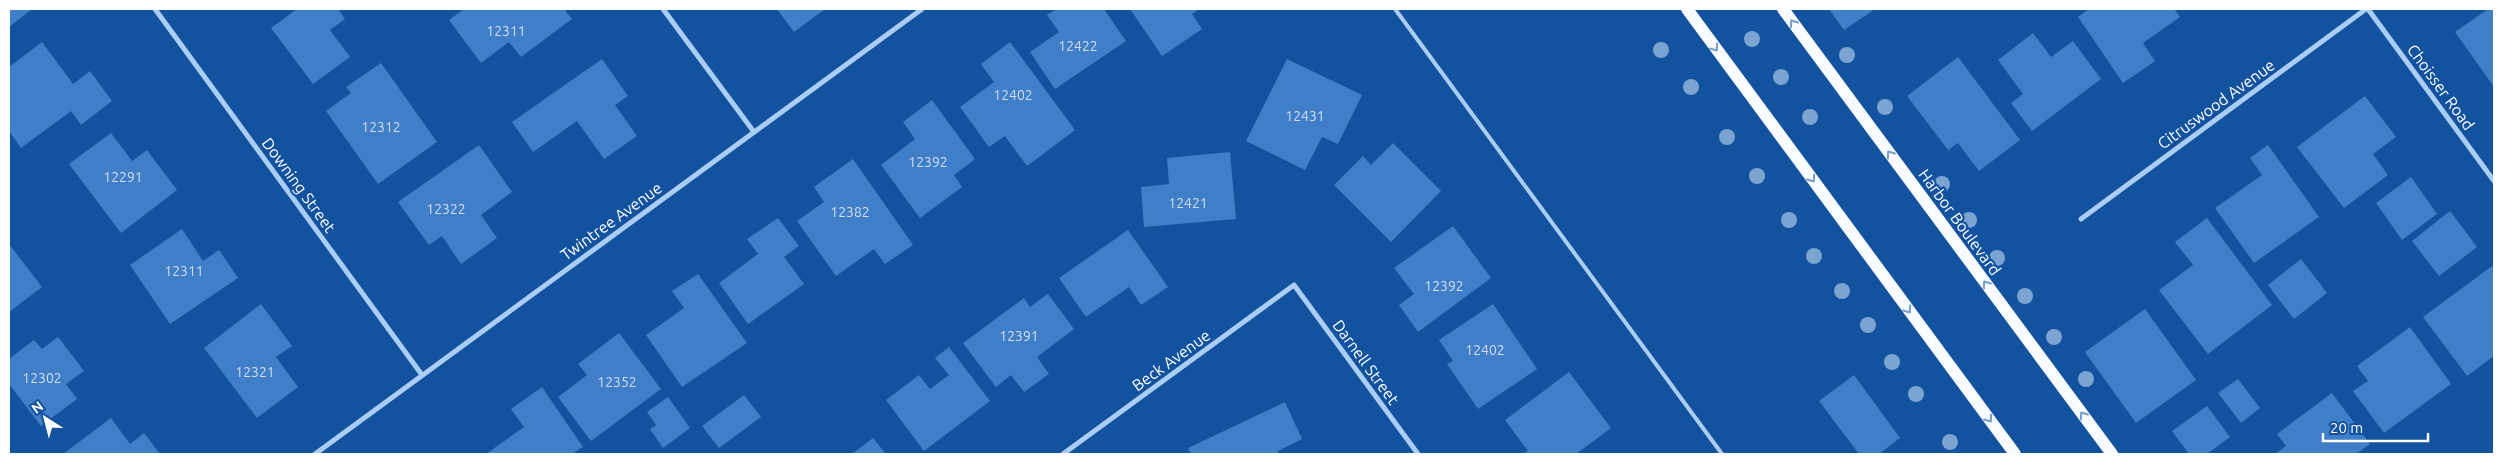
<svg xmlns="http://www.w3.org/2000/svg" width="2503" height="463" font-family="Ubuntu,sans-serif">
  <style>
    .building { fill: #407ec7 }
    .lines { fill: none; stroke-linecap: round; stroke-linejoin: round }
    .lane { stroke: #aacdf4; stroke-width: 4 }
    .street { stroke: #aacdf4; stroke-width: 5 }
    .primary { stroke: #f8fbff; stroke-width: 12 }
    .tree { fill: #7ca4d3 }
    .oneway { stroke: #799eca }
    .labels { text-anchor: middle; stroke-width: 4.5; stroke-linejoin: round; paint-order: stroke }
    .number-label { font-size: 14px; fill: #cfdff1 }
    .street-label { font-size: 16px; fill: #fff; stroke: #12529f }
  </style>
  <rect width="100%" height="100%" fill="#12529f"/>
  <path class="building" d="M 9,9 L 32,9 L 9,27 Z
    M 297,9 L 338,9 L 345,19 L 330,30 L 350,57 L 313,84 L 271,28 Z
    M 464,9 L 564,9 L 572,19 L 521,57 L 509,42 L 481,63 L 449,20 Z
    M 777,9 L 825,9 L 794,32 Z
    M 1057,9 L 1104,9 L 1126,41 L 1055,89 L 1030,52 L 1059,32 L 1047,15 Z
    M 1130,9 L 1199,9 L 1192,14 L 1202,29 L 1162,56 Z
    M 1829,9 L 1875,9 L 1844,30 Z
    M 2089,9 L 2174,9 L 2180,17 L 2143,43 L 2155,61 L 2123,83 L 2078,17 Z
    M 2488,9 L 2494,9 L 2494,87 L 2455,32 Z
    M 2033,33 L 2051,57 L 2073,41 L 2101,79 L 2032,131 L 2011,103 L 2023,94 L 1998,60 Z
    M 42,42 L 73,84 L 90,71 L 112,101 L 81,125 L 71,111 L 21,148 L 9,131 L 9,67 Z
    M 1010,42 L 1075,130 L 1027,166 L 1005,136 L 989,147 L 960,107 L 994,82 L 981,64 Z
    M 1958,57 L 2020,140 L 1979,171 L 1958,143 L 1948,150 L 1907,96 Z
    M 602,59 L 628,96 L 615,105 L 637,136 L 604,159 L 577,121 L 533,152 L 512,122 Z
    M 1287,59 L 1362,95 L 1338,144 L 1322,137 L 1305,170 L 1246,141 Z
    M 381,63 L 437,142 L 378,184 L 326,111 L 351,93 L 346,87 Z
    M 2365,96 L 2396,137 L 2373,154 L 2388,175 L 2344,208 L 2297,147 Z
    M 932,100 L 975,159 L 954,175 L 962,187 L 920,218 L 881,165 L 915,139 L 903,122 Z
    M 111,133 L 132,161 L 147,150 L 177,190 L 121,233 L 69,164 Z
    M 1393,143 L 1441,191 L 1391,242 L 1334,185 L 1363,156 L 1371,165 Z
    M 479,145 L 512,192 L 481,215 L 497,238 L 461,264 L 442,236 L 429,245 L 398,202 Z
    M 2268,145 L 2319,217 L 2254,263 L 2215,208 L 2262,175 L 2250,158 Z
    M 1230,152 L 1236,219 L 1144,227 L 1141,187 L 1169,184 L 1167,158 Z
    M 853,159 L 913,245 L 885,264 L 874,249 L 836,276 L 797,221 L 824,202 L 814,187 Z
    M 2411,177 L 2437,214 L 2402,240 L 2376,203 Z
    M 2450,211 L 2477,247 L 2439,276 L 2412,241 Z
    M 778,218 L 799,246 L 784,257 L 804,284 L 748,324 L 719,283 L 758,254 L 747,239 Z
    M 2207,218 L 2272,305 L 2208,354 L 2159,290 L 2193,265 L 2175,242 Z
    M 1453,226 L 1491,278 L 1418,332 L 1399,305 L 1414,294 L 1394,268 Z
    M 182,229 L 203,261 L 219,250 L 238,278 L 170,324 L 130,265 Z
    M 1128,230 L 1168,287 L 1141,305 L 1129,287 L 1086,317 L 1059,278 Z
    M 9,244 L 42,287 L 9,312 Z
    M 2301,259 L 2327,293 L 2294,319 L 2268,285 Z
    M 2492,266 L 2494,269 L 2494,356 L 2467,376 L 2423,317 Z
    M 698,274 L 747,343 L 682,387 L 646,335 L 684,308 L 672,291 Z
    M 1048,294 L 1074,329 L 1037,357 L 1049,374 L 1024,392 L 1011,375 L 996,387 L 963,343 L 1024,298 L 1030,307 Z
    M 261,304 L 292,346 L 276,357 L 298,387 L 257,418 L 204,348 Z
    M 1493,304 L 1537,369 L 1478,409 L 1447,364 L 1453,361 L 1439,340 Z
    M 2145,309 L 2196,380 L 2136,423 L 2085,352 Z
    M 2410,327 L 2451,384 L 2384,433 L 2353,391 L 2368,381 L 2357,366 Z
    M 619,333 L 661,389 L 591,441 L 558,397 L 587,375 L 578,364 Z
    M 58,337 L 84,371 L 66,384 L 77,399 L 41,426 L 9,384 L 9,359 L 34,340 L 42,349 Z
    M 949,347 L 990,401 L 924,451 L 886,400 L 919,375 L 930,389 L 949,375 L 935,358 Z
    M 1569,372 L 1611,428 L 1576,454 L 1523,454 L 1528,451 L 1505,420 Z
    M 1854,375 L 1900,438 L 1879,454 L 1859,454 L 1819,401 Z
    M 2238,379 L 2260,408 L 2241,423 L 2218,393 Z
    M 542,387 L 583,447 L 572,454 L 486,454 L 524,427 L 511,409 Z
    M 2332,393 L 2370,444 L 2356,454 L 2275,454 L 2286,446 L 2277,434 Z
    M 744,395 L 761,417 L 719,448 L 702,426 Z
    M 668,397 L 690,428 L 663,448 L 650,429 L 656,425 L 647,412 Z
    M 1285,402 L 1302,439 L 1278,451 L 1279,454 L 1191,454 L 1188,448 Z
    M 2207,406 L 2230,437 L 2207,454 L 2189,454 L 2172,431 Z
    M 111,418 L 130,444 L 144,433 L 160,454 L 63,454 Z
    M 873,438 L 886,454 L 852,454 Z"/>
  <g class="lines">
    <path class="lane" d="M 1395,9 L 1722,454"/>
    <path class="street" d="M 155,9 L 422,375
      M 663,9 L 754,132
      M 2368,9 L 2494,181
      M 2081,219 L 2366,9
      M 315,454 L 922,9
      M 1063,454 L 1294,285 L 1418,454"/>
    <path class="primary" d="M 1687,9 L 2015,454
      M 1783,9 L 2112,454"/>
  </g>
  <g class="tree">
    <circle cx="1752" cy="39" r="8"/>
    <circle cx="1661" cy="50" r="8"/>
    <circle cx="1847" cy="55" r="8"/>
    <circle cx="1781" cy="77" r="8"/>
    <circle cx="1691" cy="87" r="8"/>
    <circle cx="1885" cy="107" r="8"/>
    <circle cx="1810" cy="117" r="8"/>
    <circle cx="1727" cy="137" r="8"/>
    <circle cx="1757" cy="176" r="8"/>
    <circle cx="1942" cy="184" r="8"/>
    <circle cx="1789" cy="220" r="8"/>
    <circle cx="1969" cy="220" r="8"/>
    <circle cx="1814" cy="256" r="8"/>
    <circle cx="1997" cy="258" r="8"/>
    <circle cx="1842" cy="291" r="8"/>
    <circle cx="2025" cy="296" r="8"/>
    <circle cx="1868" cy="325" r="8"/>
    <circle cx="2054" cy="337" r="8"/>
    <circle cx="1892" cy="362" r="8"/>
    <circle cx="2086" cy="379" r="8"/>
    <circle cx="1916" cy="394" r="8"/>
    <circle cx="1950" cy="442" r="8"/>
  </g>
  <defs><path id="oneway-chevron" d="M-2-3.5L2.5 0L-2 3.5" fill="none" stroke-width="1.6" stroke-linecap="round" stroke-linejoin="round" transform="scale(1.25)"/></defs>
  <g class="oneway">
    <use href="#oneway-chevron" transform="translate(1793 23) rotate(-126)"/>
    <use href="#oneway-chevron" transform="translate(1715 48) rotate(54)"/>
    <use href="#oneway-chevron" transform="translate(1890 154) rotate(-126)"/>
    <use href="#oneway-chevron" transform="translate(1812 179) rotate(54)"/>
    <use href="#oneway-chevron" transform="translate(1986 284) rotate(-126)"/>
    <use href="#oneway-chevron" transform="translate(1908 310) rotate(54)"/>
    <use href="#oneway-chevron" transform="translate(2083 415) rotate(-126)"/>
    <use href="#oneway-chevron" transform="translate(1989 419) rotate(54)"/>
  </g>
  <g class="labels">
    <g class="number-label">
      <text x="506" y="36">12311</text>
      <text x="1078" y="51">12422</text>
      <text x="1013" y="100">12402</text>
      <text x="1305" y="121">12431</text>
      <text x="381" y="132">12312</text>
      <text x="928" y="167">12392</text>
      <text x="123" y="182">12291</text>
      <text x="1188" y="208">12421</text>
      <text x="446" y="214">12322</text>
      <text x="850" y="217">12382</text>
      <text x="184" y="276">12311</text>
      <text x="1444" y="291">12392</text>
      <text x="1019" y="341">12391</text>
      <text x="1485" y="355">12402</text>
      <text x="255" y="377">12321</text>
      <text x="42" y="383">12302</text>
      <text x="617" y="387">12352</text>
    </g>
    <g class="street-label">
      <text transform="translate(2441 87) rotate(54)" y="6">Choisser Road</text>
      <text transform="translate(2216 104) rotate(-36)" y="6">Citruswood Avenue</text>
      <text transform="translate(299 185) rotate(54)" y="6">Downing Street</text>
      <text transform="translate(611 221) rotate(-36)" y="6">Twintree Avenue</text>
      <text transform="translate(1960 222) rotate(54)" y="6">Harbor Boulevard</text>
      <text transform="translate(1171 360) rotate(-36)" y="6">Beck Avenue</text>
      <text transform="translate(1366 362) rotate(54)" y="6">Darnell Street</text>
    </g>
  </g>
  <rect width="2503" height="463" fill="none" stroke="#ffffff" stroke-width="20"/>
  <g transform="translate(45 418) rotate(324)" stroke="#12529f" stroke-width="4" paint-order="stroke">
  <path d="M0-4L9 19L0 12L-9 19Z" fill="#ffffff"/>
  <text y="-8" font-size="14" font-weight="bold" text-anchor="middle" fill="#ffffff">N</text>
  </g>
  <path d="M2323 433v8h105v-8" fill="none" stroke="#ffffff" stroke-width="2.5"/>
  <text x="2330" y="433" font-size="15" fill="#ffffff" stroke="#12529f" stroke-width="4" paint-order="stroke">20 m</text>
</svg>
